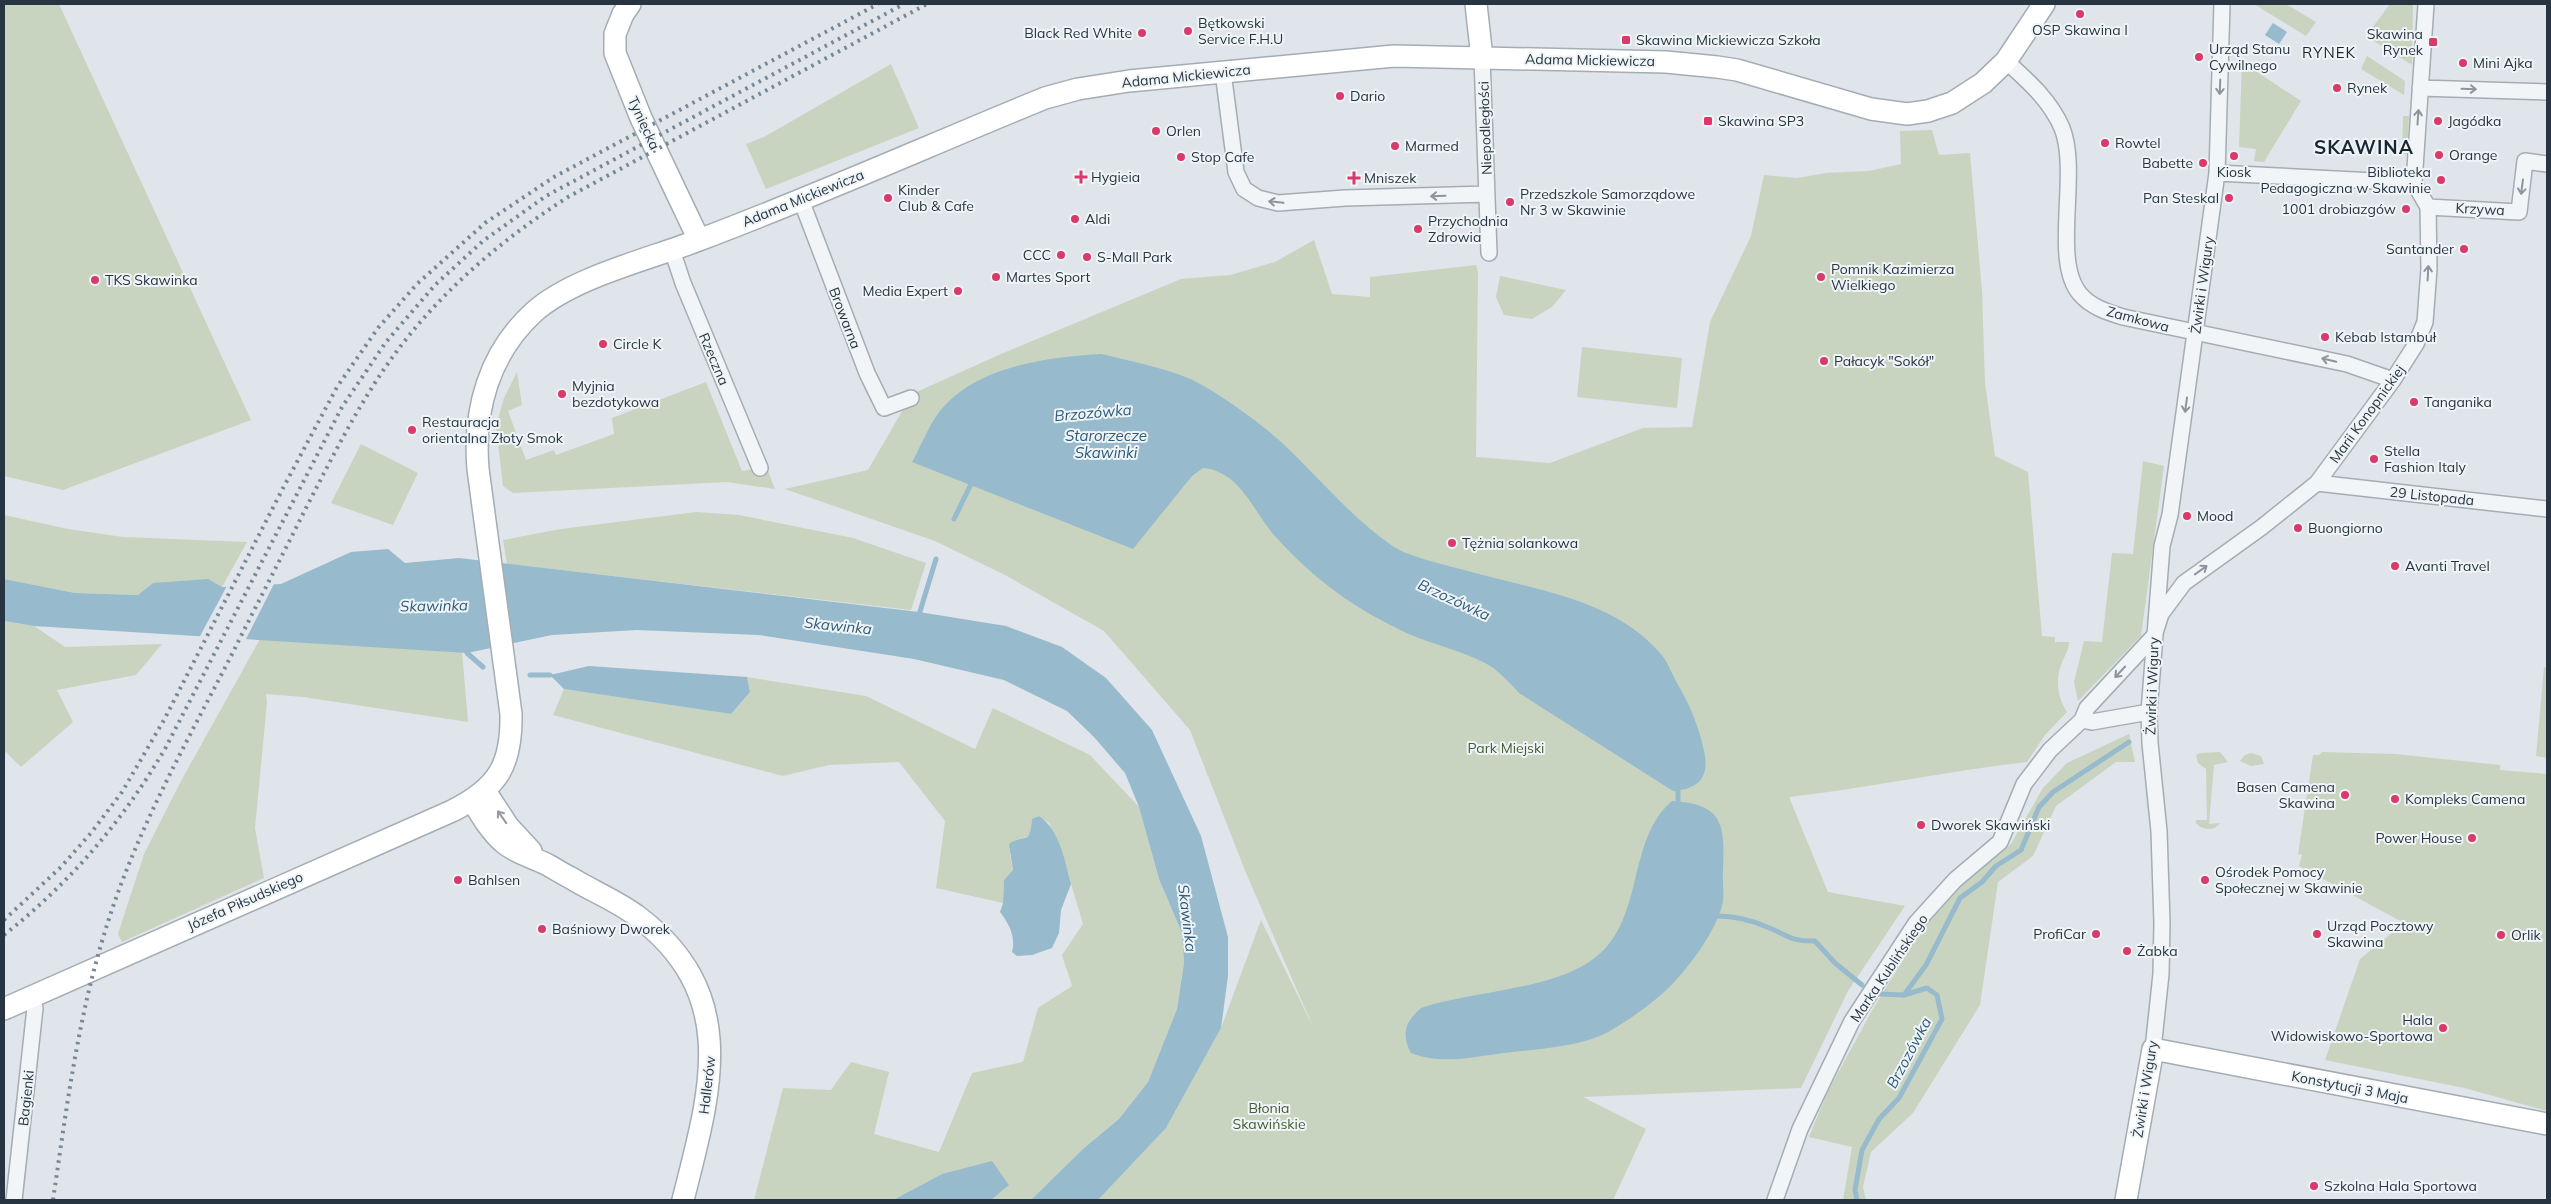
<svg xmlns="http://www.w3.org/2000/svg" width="2551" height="1204" font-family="Mulish,sans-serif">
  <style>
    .green { fill: #c8d4c0 }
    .water { fill: #97bacd }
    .pier { fill: #dfe5ea }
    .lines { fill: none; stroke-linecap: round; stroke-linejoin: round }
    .stream { stroke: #97bacd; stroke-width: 5 }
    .street-casing { stroke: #a4adb4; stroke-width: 18 }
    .secondary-casing { stroke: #a4adb4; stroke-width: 24 }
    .street { stroke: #f2f5f8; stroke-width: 15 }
    .secondary { stroke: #fff; stroke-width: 21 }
    .rail { stroke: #778795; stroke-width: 4; stroke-dasharray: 2.5 5; stroke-linecap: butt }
    .oneway { stroke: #8c959d }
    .oneway2 { stroke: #939aa0 }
    .poi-dot { fill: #d93a6b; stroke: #eff4f7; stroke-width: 2 }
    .labels { text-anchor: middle; stroke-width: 4; stroke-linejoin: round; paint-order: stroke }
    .poi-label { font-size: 14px; fill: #273542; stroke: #eff4f7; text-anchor: start }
    .street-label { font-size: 14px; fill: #273542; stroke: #eff4f7 }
    .park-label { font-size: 14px; fill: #425f33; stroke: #eff4f7 }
    .neighbourhood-label { font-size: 15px; letter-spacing: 1px; fill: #192633; stroke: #eff4f7 }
    .water-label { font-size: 15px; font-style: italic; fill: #2d5b79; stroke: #eff4f7 }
    .district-label { font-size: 19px; font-weight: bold; letter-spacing: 1px; fill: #192633; stroke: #eff4f7 }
  </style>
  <rect width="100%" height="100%" fill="#dfe5ea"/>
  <path class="green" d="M 4,4 L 59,4 L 251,420 L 63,490 L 4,476 Z
    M 2254,4 L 2286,4 L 2316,22 L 2306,36 Z
    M 2390,4 L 2413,4 L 2412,65 L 2366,36 Z
    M 2367,56 L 2405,81 L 2404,95 L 2361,69 Z
    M 2242,62 L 2301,101 L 2264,162 L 2254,161 L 2256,149 L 2239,147 Z
    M 891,64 L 919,128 L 766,189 L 746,144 L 764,137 Z
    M 2403,116 L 2409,116 L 2407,154 L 2402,154 Z
    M 1932,130 L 1939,155 L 1970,153 L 1982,291 L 1985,383 L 1995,456 L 2028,472 L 2042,636 L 2055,637 L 2055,642 L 2069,642 C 2069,651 2064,656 2061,665 C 2055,681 2058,698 2067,712 L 2045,735 L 2027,762 C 1947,771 1869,788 1789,797 L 1828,892 L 1905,906 L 1848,991 L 1801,1088 L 1583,1097 L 1646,1129 L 1613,1200 L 1098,1200 L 1166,1128 L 1221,1028 L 1261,920 L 1314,1029 L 1246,873 L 1190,730 L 1104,631 L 1005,575 L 935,541 L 785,489 L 868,470 L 912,394 L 1001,354 L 1181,279 L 1230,275 L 1275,262 L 1314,240 L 1332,294 L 1370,297 L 1370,277 L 1476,265 L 1478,272 L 1476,457 L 1550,463 L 1643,428 L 1692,427 L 1710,322 L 1751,236 L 1764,175 L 1797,178 L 1826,173 L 1869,171 L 1901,164 L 1900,131 Z
    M 1500,276 L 1501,276 L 1566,290 L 1552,307 L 1532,319 L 1504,315 L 1496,297 Z
    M 1582,347 L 1682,358 L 1677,408 L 1577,397 Z
    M 517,372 L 522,405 L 508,411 L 526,460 L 554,450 L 556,455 L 614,434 L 612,418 L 706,382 L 742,471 L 754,469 L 768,471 L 775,489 L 727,482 L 513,493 L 503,486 L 496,426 L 504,398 Z
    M 361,444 L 418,473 L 393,525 L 331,503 Z
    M 2143,461 L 2164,466 L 2141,636 L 2078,701 L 2074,682 L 2084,641 L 2102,642 L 2112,553 L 2133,554 Z
    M 696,512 L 739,515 L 853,538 L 926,563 L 911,610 L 507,564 L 503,540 L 561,529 Z
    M 4,515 L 68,529 L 123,537 L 247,542 L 222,587 L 153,583 L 138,595 L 75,593 L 4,579 Z
    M 4,621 L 34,626 L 65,647 L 162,644 L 136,675 L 57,690 L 73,722 L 21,767 L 6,752 L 4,754 Z
    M 260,639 L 462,652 L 468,722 L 303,697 L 266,694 L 267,702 L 255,828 L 264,878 L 122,942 L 118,934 L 144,854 L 181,781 Z
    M 2544,667 L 2547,668 L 2547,758 L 2536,756 Z
    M 747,677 L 866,696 L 975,749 L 993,708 L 1090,755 L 1139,807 L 1159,879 L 1182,933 L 1184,963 L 1177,1009 L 1148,1082 L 1119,1119 L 1084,1148 L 1031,1200 L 991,1200 L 1009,1185 L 942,1174 L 893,1200 L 754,1200 L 783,1088 L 831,1090 L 851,1062 L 889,1072 L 874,1134 L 939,1152 L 972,1073 L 1023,1062 L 1038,1008 L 1072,986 L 1062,955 L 1083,924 L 1061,850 L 1049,823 L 1039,816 L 1032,819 L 1030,836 L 1016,840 L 1010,855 L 1013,870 L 1004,880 L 1003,903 L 936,888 L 945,821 L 899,762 L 829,765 L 783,776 L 553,715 L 564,689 L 731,714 L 750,692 Z
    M 2129,734 L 2135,762 L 2116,762 L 2056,806 L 2033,856 L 1998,882 L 1980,1005 L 1913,1113 L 1871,1152 L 1863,1187 L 1866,1200 L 1843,1200 L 1852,1147 L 1809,1137 L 1827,1093 L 1874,1007 L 1923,928 L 1964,883 L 2011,844 L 2043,788 L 2067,763 Z
    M 2220,752 L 2228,762 L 2214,765 L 2209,824 L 2220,823 C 2214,832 2202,830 2196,823 L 2196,820 L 2207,820 L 2206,769 L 2198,763 L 2196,755 L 2200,753 Z
    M 2322,752 L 2395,754 L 2500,765 L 2500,770 L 2547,774 L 2547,1111 L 2464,1088 L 2325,1060 L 2360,959 L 2404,923 L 2299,866 L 2302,855 L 2298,854 L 2313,755 L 2319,755 Z
    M 2251,753 L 2261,756 L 2264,764 L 2251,766 L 2240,761 L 2245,755 Z"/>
  <path class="water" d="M 2273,23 L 2287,32 L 2279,44 L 2265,35 Z
    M 1101,354 C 1131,361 1160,367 1188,378 C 1214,389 1259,422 1280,441 C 1318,476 1351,518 1394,547 C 1410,557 1446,565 1464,570 C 1531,589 1614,598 1661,654 C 1668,662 1672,674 1677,683 C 1690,705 1699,727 1704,751 C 1710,778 1698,789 1673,791 L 1519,693 C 1509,682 1498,670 1485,663 C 1462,651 1435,645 1411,635 C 1356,610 1314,580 1274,535 C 1253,511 1240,471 1203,468 L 1192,476 L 1133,549 L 912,462 C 920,448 926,432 935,418 C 968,367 1046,357 1101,354 Z
    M 388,549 L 405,563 L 459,558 L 919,612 L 1006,626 L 1062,647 L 1106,678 L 1152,730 L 1201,836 L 1228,937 L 1228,976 L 1221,1028 L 1166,1128 L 1098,1200 L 1031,1200 L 1084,1148 L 1119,1119 L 1148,1082 L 1177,1009 L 1184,963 L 1182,933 L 1159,879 L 1139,807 L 1125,773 L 1094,737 L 1067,711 L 1004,680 L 914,659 L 759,635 L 637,630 L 552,635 L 467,653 L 34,626 L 4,621 L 4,579 L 75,593 L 138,595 L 153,583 L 208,579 L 222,587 L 281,584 L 351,552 Z
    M 589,666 L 747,677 L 750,692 L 731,714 L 564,689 L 550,675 Z
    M 1672,801 C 1723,804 1725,824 1723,868 C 1722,880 1725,895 1722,906 C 1715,933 1684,975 1663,993 C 1649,1006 1614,1031 1597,1037 C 1568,1048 1534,1049 1504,1053 C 1473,1057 1441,1065 1411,1053 C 1401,1034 1405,1022 1421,1008 C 1472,991 1544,991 1589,962 C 1647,925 1624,842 1672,801 Z
    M 1039,816 C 1060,830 1065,862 1071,884 L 1061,910 L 1059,933 L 1052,948 L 1032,955 L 1017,956 L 1012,952 C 1016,936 1009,924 1000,912 L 1003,903 L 1004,880 L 1013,870 L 1009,844 C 1028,832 1029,847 1032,819 Z
    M 992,1161 L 1009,1185 L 991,1200 L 893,1200 L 942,1174 Z"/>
  <path class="pier" d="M 275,582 L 245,641 L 199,638 L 228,584 Z"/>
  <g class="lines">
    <path class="stream" d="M 954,519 L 973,480
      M 918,618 L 936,559
      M 466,647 L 467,653 L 483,667
      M 530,675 L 550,675
      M 1675,787 L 1678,791 L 1678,808
      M 1715,913 L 1718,916 C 1735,916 1751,920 1767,927 C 1788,935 1791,942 1815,941 L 1835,963 L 1862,985
      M 1904,995 L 1926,965 L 1960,898 L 1982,882 L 1996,866 L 2021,850 L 2039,807 L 2053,792 L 2129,742
      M 1857,1200 L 1855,1190 L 1862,1150 L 1879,1119 L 1899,1098 L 1942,1019 L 1937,995 L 1927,988 L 1904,995 L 1880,994"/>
    <defs>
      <path id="street" d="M 1482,58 L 1489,253
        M 2006,61 C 2027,80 2050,100 2062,128 C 2080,173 2051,260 2080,294 C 2091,307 2107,312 2123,317 L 2347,364 L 2393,380
        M 1223,72 L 1236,172 L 1244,189 L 1258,198 L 1278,203 L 1345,198 L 1487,194
        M 2420,88 L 2547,92
        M 2217,173 L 2414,183
        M 2414,183 L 2426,4
        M 801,200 L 867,373 L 884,408 L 911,398
        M 2428,207 L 2519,212 L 2525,161 L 2547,164
        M 672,250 L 683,283 L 760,468
        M 2317,483 L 2547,509
        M 2082,720 L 2092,722 L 2149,712
        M 2153,1049 L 2161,974 L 2162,923 L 2159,831 L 2150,743 L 2149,712 L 2162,546 L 2170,515 L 2217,173 L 2222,4
        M 14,1200 L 35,1008 L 32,997
        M 1775,1200 L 1800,1129 L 1852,1021 L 1916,923 L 1955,880 L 2000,842 L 2024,784 L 2050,750 L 2082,720 L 2087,708 L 2154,636 L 2161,614 L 2184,583 L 2262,527 L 2317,483 L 2393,380 L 2416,344 L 2425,322 L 2429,269 L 2428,207 L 2414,183"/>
      <path id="secondary" d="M 630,4 L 623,14 L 615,34 L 615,53 L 641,118 L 699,240
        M 1476,4 L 1482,58
        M 485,791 L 508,826 L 531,851
        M 472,800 C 481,815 490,831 504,843 C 517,854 533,857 548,865 C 555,869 563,874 571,878 C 592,891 617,901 637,916 C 742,995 710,1092 683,1200
        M 4,1009 L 452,811 C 498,788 512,765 511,714 L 478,469 C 473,410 489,353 534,312 C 573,277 650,259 699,240 C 816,196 930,145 1045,98 L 1078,89 L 1129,81 L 1394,56 L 1666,62 L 1717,67 L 1737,70 L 1871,109 L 1907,114 L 1928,111 L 1952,103 L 1983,83 L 2006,61 L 2044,4
        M 2126,1200 L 2153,1049 L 2547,1124"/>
    </defs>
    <use href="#street" class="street-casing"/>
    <use href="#secondary" class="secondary-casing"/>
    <use href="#street" class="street"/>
    <use href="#secondary" class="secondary"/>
    <path class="rail" d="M 4,920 L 61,867 L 91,833 L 122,792 L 164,720 L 282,490 L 337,387 L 378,328 L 417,284 L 485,223 L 554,177 L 878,4
      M 4,935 C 71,882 123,821 166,747 L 342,407 L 386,342 L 435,285 L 483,241 L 546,196 L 904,4
      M 53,1200 C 66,1112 77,1024 103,938 C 132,839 183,749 230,658 C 255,608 281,558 306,508 C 335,452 362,397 400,347 C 446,287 504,238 568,197 L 927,4"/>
  </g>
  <defs><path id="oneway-shaft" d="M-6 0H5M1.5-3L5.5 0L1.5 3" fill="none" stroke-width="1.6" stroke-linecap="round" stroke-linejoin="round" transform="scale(1.25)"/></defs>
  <g class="oneway">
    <use href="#oneway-shaft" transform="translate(2220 87) rotate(92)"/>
    <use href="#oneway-shaft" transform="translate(2469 89) rotate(2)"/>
    <use href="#oneway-shaft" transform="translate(2418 117) rotate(-86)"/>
    <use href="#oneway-shaft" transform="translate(2522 187) rotate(97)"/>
    <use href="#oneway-shaft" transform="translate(1438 196) rotate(178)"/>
    <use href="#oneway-shaft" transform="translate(1276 202) rotate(-174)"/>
    <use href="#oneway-shaft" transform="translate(2428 273) rotate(-87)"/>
    <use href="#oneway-shaft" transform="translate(2329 360) rotate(-167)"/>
    <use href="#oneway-shaft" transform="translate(2186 405) rotate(98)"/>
    <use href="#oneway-shaft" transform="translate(2201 570) rotate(-36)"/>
    <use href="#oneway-shaft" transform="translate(2120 672) rotate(133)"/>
  </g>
  <use class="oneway2" href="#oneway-shaft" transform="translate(502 817) rotate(-125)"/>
  <g class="poi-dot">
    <circle cx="2080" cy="14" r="5"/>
    <circle cx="1188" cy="31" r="5"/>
    <circle cx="1142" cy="33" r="5"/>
    <rect x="1621" y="35" width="10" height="10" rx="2.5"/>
    <rect x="2428" y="37" width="10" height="10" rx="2.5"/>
    <circle cx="2199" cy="57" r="5"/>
    <circle cx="2463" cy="63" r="5"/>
    <circle cx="2337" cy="88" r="5"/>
    <circle cx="1340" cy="96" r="5"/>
    <rect x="1703" y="116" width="10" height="10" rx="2.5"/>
    <circle cx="2438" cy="121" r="5"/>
    <circle cx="1156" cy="131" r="5"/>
    <circle cx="2105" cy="143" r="5"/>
    <circle cx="1395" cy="146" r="5"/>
    <circle cx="2439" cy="155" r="5"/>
    <circle cx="2234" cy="156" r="5"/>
    <circle cx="1181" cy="157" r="5"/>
    <circle cx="2203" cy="163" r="5"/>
    <path d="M1078.5 169.5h5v5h5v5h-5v5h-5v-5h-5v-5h5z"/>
    <path d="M1351.5 170.5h5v5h5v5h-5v5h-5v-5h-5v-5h5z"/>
    <circle cx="2441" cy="180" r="5"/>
    <circle cx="888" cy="198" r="5"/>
    <circle cx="2229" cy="198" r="5"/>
    <circle cx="1510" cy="202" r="5"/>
    <circle cx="2406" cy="209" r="5"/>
    <circle cx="1075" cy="219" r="5"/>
    <circle cx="1418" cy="229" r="5"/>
    <circle cx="2464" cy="249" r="5"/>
    <circle cx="1061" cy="255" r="5"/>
    <circle cx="1087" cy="257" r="5"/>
    <circle cx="996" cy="277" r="5"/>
    <circle cx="1821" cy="277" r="5"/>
    <circle cx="95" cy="280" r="5"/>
    <circle cx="958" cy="291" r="5"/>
    <circle cx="2325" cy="337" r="5"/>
    <circle cx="603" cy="344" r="5"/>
    <circle cx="1824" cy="361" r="5"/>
    <circle cx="562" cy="394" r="5"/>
    <circle cx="2414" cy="402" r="5"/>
    <circle cx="412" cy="430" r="5"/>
    <circle cx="2374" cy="459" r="5"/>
    <circle cx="2187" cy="516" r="5"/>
    <circle cx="2298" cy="528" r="5"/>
    <circle cx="1452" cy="543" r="5"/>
    <circle cx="2395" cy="566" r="5"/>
    <circle cx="2345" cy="795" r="5"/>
    <circle cx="2395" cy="799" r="5"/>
    <circle cx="1921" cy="825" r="5"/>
    <circle cx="2472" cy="838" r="5"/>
    <circle cx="458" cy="880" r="5"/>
    <circle cx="2205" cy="880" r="5"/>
    <circle cx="542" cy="929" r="5"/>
    <circle cx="2096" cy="934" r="5"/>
    <circle cx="2317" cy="934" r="5"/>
    <circle cx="2501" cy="935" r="5"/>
    <circle cx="2127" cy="951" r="5"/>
    <circle cx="2443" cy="1028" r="5"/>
    <circle cx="2314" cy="1186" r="5"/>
  </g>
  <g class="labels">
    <g class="poi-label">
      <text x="1198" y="28">Bętkowski<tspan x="1198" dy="16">Service F.H.U</tspan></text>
      <text x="2080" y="35" text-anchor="middle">OSP Skawina I</text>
      <text x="1132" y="38" text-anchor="end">Black Red White</text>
      <text x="2423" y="39" text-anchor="end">Skawina<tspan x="2423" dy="16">Rynek</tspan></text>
      <text x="1636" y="45">Skawina Mickiewicza Szkoła</text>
      <text x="2209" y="54">Urząd Stanu<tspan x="2209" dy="16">Cywilnego</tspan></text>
      <text x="2473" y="68">Mini Ajka</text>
      <text x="2347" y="93">Rynek</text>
      <text x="1350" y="101">Dario</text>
      <text x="1718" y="126">Skawina SP3</text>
      <text x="2448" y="126">Jagódka</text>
      <text x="1166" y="136">Orlen</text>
      <text x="2115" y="148">Rowtel</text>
      <text x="1405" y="151">Marmed</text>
      <text x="2449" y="160">Orange</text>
      <text x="1191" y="162">Stop Cafe</text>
      <text x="2193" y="168" text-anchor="end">Babette</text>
      <text x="2234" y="177" text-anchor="middle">Kiosk</text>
      <text x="2431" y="177" text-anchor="end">Biblioteka<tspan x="2431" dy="16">Pedagogiczna w Skawinie</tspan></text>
      <text x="1091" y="182">Hygieia</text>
      <text x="1364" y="183">Mniszek</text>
      <text x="898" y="195">Kinder<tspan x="898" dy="16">Club &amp; Cafe</tspan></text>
      <text x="1520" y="199">Przedszkole Samorządowe<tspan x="1520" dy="16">Nr 3 w Skawinie</tspan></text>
      <text x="2219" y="203" text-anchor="end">Pan Steskal</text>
      <text x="2396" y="214" text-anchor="end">1001 drobiazgów</text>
      <text x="1085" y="224">Aldi</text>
      <text x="1428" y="226">Przychodnia<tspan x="1428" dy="16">Zdrowia</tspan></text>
      <text x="2454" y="254" text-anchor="end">Santander</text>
      <text x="1051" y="260" text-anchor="end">CCC</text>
      <text x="1097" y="262">S-Mall Park</text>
      <text x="1831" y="274">Pomnik Kazimierza<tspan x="1831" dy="16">Wielkiego</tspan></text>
      <text x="1006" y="282">Martes Sport</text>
      <text x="105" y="285">TKS Skawinka</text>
      <text x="948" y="296" text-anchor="end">Media Expert</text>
      <text x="2335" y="342">Kebab Istambuł</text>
      <text x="613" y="349">Circle K</text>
      <text x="1834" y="366">Pałacyk "Sokół"</text>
      <text x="572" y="391">Myjnia<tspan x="572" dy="16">bezdotykowa</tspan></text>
      <text x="2424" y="407">Tanganika</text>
      <text x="422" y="427">Restauracja<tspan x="422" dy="16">orientalna Złoty Smok</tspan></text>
      <text x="2384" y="456">Stella<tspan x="2384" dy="16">Fashion Italy</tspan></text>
      <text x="2197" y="521">Mood</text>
      <text x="2308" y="533">Buongiorno</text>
      <text x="1462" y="548">Tężnia solankowa</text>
      <text x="2405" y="571">Avanti Travel</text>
      <text x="2335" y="792" text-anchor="end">Basen Camena<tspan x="2335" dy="16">Skawina</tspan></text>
      <text x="2405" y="804">Kompleks Camena</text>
      <text x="1931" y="830">Dworek Skawiński</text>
      <text x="2462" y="843" text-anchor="end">Power House</text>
      <text x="2215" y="877">Ośrodek Pomocy<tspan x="2215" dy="16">Społecznej w Skawinie</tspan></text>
      <text x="468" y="885">Bahlsen</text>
      <text x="2327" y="931">Urząd Pocztowy<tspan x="2327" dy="16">Skawina</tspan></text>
      <text x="552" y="934">Baśniowy Dworek</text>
      <text x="2086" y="939" text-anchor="end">ProfiCar</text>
      <text x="2511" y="940">Orlik</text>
      <text x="2137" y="956">Żabka</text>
      <text x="2433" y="1025" text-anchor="end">Hala<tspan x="2433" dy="16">Widowiskowo-Sportowa</tspan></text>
      <text x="2324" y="1191">Szkolna Hala Sportowa</text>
    </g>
    <g class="street-label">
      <text transform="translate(1590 60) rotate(1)" y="5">Adama Mickiewicza</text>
      <text transform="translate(1186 76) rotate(-6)" y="5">Adama Mickiewicza</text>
      <text transform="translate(644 123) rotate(65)" y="5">Tyniecka</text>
      <text transform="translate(1485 128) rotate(-92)" y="5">Niepodległości</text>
      <text transform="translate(803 198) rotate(-22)" y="5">Adama Mickiewicza</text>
      <text transform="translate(2480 209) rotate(3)" y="5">Krzywa</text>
      <text transform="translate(2202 285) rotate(-82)" y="5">Żwirki i Wigury</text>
      <text transform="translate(845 318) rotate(69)" y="5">Browarna</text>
      <text transform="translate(2138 319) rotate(15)" y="5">Zamkowa</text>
      <text transform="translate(714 359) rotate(67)" y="5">Rzeczna</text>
      <text transform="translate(2367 414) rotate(-54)" y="5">Marii Konopnickiej</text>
      <text transform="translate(2432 496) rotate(6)" y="5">29 Listopada</text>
      <text transform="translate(2152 686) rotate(-88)" y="5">Żwirki i Wigury</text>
      <text transform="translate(245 901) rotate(-24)" y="5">Józefa Piłsudskiego</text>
      <text transform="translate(1889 968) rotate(-56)" y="5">Marka Kublińskiego</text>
      <text transform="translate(707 1085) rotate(-83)" y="5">Hallerów</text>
      <text transform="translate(2350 1087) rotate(11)" y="5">Konstytucji 3 Maja</text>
      <text transform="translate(2145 1089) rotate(-81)" y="5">Żwirki i Wigury</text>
      <text transform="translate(26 1098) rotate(-84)" y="5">Bagienki</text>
    </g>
    <g class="park-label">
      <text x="1506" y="753">Park Miejski</text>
      <text x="1269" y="1113">Błonia<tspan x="1269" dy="16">Skawińskie</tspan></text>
    </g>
    <g class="neighbourhood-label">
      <text x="2329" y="58">RYNEK</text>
    </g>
    <g class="water-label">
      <text transform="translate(1093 413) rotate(-5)" y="5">Brzozówka</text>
      <text x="1106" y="441">Starorzecze<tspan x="1106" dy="17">Skawinki</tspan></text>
      <text transform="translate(1454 600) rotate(25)" y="5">Brzozówka</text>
      <text transform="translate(434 606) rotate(-1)" y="5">Skawinka</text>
      <text transform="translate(838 626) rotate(6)" y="5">Skawinka</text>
      <text transform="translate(1187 918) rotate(83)" y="5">Skawinka</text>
      <text transform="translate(1909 1053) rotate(-62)" y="5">Brzozówka</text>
    </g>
    <g class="district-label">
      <text x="2364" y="154">SKAWINA</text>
    </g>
  </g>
  <rect width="2551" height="1204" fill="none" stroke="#273542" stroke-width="10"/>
</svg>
